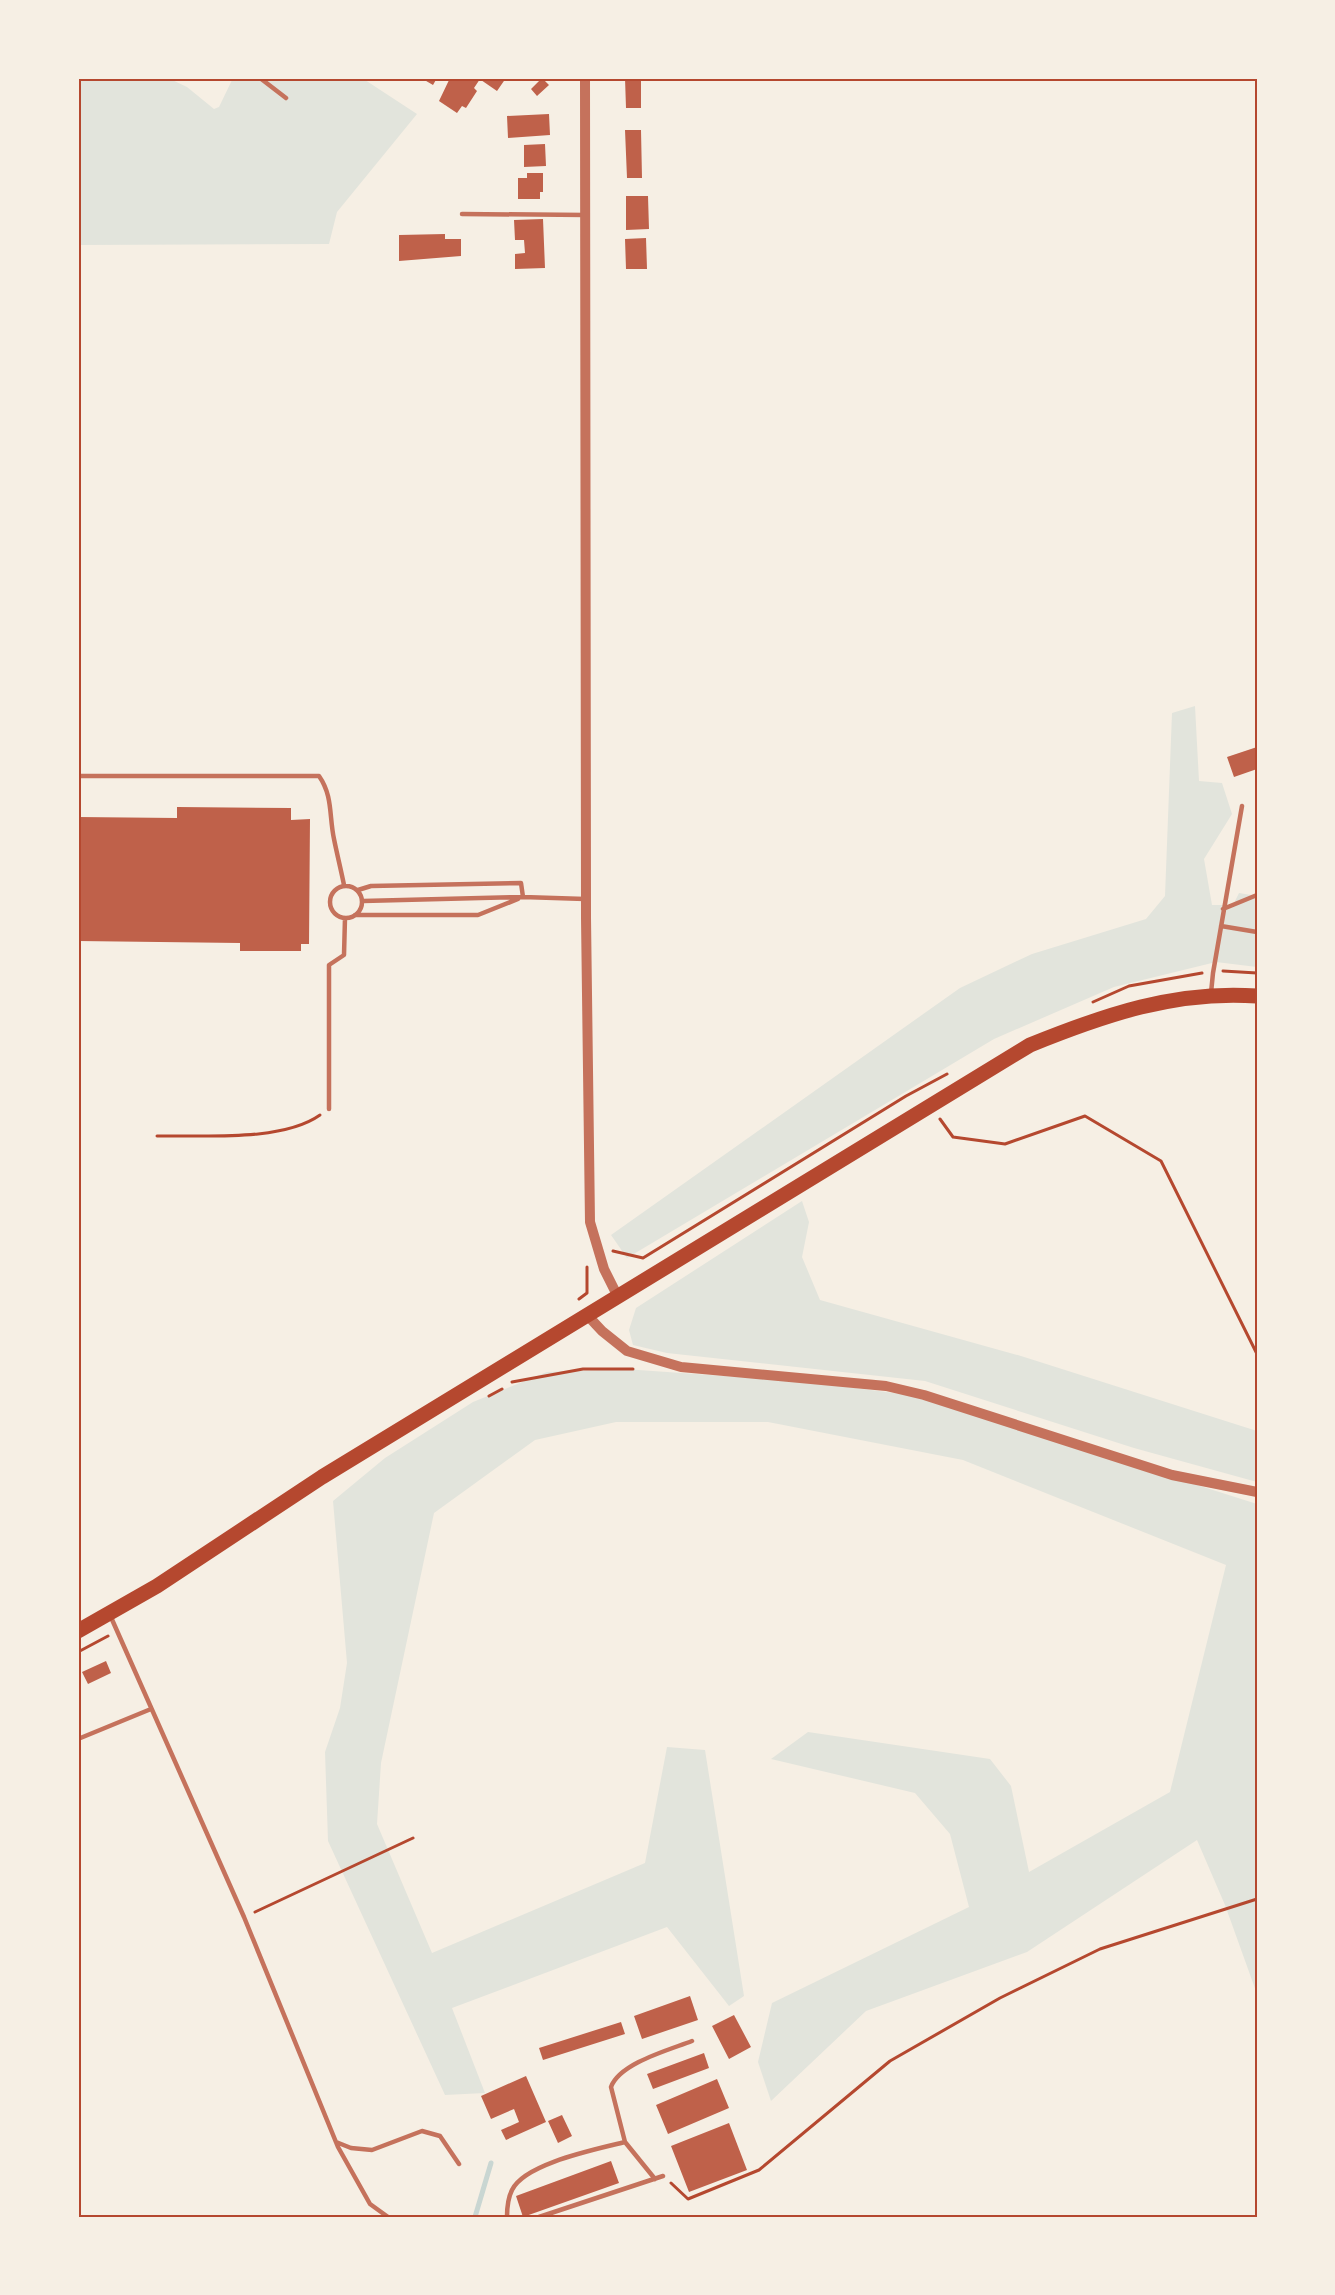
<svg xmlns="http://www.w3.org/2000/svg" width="1335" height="2295" font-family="Rubik,sans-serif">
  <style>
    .green { fill: #e2e4dc }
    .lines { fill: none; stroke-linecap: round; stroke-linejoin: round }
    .stream { stroke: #c9d6d2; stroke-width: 5 }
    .building { fill: #bf614a }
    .path { stroke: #b5482f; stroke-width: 3 }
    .service { stroke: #c5725c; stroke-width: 4.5 }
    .tertiary { stroke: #c5725c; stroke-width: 10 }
    .trunk { stroke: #b5482f; stroke-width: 15 }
    .neatline { fill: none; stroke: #b5482f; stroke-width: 2 }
  </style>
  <rect width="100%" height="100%" fill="#f6efe4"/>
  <path class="green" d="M 78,78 L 168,78 L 187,87 L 214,109 L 219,107 L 233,78 L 362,78 L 417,114 L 337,212 L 329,244 L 78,245 Z
    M 1195,706 L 1199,781 L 1222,783 L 1232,814 L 1204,859 L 1212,905 L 1233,905 L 1239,893 L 1257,896 L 1257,967 L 1216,962 L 1114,987 L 994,1039 L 627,1258 L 611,1235 L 960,988 L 1032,954 L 1146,919 L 1165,896 L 1172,713 Z
    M 802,1201 L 809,1222 L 802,1257 L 820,1300 L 1021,1356 L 1257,1431 L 1257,1482 L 1134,1448 L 925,1381 L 667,1353 L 633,1345 L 629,1330 L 636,1308 Z
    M 624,1369 L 809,1382 L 917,1396 L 1257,1504 L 1257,1994 L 1225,1905 L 1197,1840 L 1027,1952 L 866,2011 L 771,2101 L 758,2062 L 772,2003 L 969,1907 L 950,1834 L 915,1793 L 771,1759 L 808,1732 L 990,1759 L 1011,1786 L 1029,1872 L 1170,1792 L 1226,1565 L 963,1460 L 768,1422 L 616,1422 L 535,1440 L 434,1513 L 381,1763 L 377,1824 L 432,1953 L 645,1863 L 667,1747 L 705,1750 L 744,1996 L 729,2006 L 667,1927 L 452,2008 L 485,2093 L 445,2095 L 328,1841 L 325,1752 L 340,1708 L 347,1663 L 333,1501 L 385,1458 L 473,1402 L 547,1372 Z"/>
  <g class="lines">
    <path class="stream" d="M 475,2217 L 491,2163"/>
  </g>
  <path class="building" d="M 421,78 L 437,78 L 433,85 Z
    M 450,78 L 480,79 L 474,88 L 477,91 L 466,108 L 462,106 L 457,113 L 439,101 Z
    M 482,78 L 506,78 L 497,91 L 481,80 Z
    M 542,78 L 549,85 L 537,96 L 531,89 Z
    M 625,78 L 641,78 L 641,108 L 626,108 Z
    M 549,114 L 550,135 L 508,138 L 507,116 Z
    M 625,130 L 641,130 L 642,178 L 627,178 Z
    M 545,144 L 546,166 L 524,167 L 524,145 Z
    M 527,173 L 543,173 L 543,192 L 540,192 L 540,199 L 518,199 L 518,178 L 527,178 Z
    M 626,196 L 648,196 L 649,229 L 626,230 Z
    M 543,219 L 545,268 L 515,269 L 515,254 L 525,253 L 524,240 L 515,240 L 514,220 Z
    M 445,234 L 445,239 L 461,239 L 461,256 L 399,261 L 399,235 Z
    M 646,238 L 647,269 L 626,269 L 625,239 Z
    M 1257,747 L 1257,769 L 1234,777 L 1227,757 Z
    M 177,807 L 291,808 L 291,820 L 310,819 L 309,944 L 301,944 L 301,951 L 240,951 L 240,943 L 78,941 L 78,817 L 177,818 Z
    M 106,1661 L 111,1673 L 88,1684 L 82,1672 Z
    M 690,1996 L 698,2020 L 642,2039 L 634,2016 Z
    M 734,2015 L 751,2047 L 729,2059 L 712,2026 Z
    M 621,2022 L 625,2034 L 543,2060 L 539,2048 Z
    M 704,2053 L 709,2068 L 653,2089 L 647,2074 Z
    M 526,2076 L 546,2122 L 506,2140 L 501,2130 L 519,2122 L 514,2109 L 491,2119 L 481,2096 Z
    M 717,2079 L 729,2108 L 668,2134 L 656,2105 Z
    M 562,2115 L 572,2136 L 558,2143 L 548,2121 Z
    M 729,2123 L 747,2170 L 689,2192 L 671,2146 Z
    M 611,2161 L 619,2183 L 523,2217 L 516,2196 Z"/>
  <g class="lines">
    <path class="path" d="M 1223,971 L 1257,973
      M 1093,1002 L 1129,986 L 1202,973
      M 940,1119 L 953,1137 L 1005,1144 L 1085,1116 L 1161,1161 L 1257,1354
      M 157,1136 C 203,1135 282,1142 320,1115
      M 613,1251 L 643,1258 L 906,1096 L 947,1074
      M 579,1299 L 587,1293 L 587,1267
      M 512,1382 L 583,1369 L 633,1369
      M 489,1396 L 502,1389
      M 78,1652 L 108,1636
      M 255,1912 L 413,1838
      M 671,2183 L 688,2199 L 759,2170 L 890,2061 L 1000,1998 L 1100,1949 L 1257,1899"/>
    <path class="service" d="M 260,78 L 286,98
      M 462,214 L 586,215
      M 78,776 L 319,776 C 333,796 329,816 334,839 C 337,854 341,870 344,885
      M330 902a16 16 0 1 1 32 0a16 16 0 1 1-32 0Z
      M 358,890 L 371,886 L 521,883 L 523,897
      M 363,901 L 523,897 L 585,899
      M 1223,909 L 1257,895
      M 355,915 L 478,915 L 518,899
      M 1221,926 L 1257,932
      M 1211,993 L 1213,973 L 1242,806
      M 329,1109 L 329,965 L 344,955 L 345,918
      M 110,1615 L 244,1917 L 338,2147 L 370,2204 L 388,2217
      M 78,1739 L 151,1709
      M 336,2142 L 351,2148 L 372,2150 L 422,2131 L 440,2136 L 459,2164
      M 625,2142 L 611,2087 C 620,2063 669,2050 692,2041
      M 507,2217 C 507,2208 508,2198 512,2190 C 525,2163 598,2149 625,2142 L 655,2179
      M 539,2217 L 663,2176"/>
    <path class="tertiary" d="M 585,78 L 586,918 L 590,1222 L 604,1269 L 618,1297
      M 588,1316 L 602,1331 L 627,1351 L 681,1367 L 886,1386 L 924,1395 L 1172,1475 L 1257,1492"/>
    <path class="trunk" d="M 78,1631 L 157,1586 L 322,1477 L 1030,1045 C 1104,1015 1176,990 1257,996"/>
  </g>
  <rect width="1335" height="2295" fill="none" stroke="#f6efe4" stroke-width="159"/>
  <rect x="80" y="80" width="1176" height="2136" class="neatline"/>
</svg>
